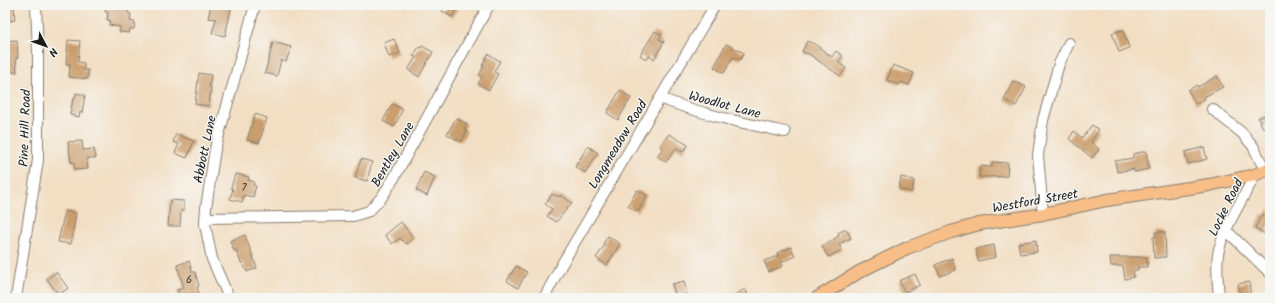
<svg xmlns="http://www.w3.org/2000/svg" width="1275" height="303" font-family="Kalam,sans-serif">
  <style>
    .building { fill: #ca9d6c }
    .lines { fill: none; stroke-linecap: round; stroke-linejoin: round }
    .minor-casing { stroke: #877d6f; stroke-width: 12 }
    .major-casing { stroke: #877d6f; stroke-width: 14 }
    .minor { stroke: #fff; stroke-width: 10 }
    .major { stroke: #f7be87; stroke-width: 12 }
    .labels { text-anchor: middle; stroke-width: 3; stroke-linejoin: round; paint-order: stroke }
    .number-label { font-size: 11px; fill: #483c30 }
    .street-label { font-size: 13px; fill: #1c1c1c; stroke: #f6f6f2 }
  </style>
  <rect width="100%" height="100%" fill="#f6f6f2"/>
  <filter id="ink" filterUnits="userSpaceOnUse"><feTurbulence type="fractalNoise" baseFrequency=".025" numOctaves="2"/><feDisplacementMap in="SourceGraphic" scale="8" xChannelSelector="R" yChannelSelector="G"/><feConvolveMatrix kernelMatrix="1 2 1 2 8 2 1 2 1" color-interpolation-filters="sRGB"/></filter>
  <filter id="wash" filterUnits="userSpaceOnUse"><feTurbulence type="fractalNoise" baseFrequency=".012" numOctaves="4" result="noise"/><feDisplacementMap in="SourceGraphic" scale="16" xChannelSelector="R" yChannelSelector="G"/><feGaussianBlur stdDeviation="0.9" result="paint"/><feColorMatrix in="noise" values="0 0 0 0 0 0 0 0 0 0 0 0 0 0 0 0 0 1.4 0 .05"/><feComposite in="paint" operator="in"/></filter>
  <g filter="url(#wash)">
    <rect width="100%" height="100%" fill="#f2dec2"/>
    <g id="blocks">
      <path class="building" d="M 5,5 L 14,5 L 15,20 L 5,22 Z
        M 106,5 L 129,5 L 128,13 L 131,14 L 130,21 L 135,22 L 134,29 L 130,29 L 129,33 L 119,32 L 120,27 L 109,25 L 110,20 L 107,20 L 108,12 L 105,12 Z
        M 211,5 L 231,9 L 225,36 L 212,33 L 216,19 L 208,18 Z
        M 446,5 L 460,5 L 452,17 L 442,11 Z
        M 1123,30 L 1129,48 L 1119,52 L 1112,33 Z
        M 655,31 L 662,35 L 659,39 L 664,42 L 654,59 L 649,56 L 647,60 L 640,55 Z
        M 394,39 L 400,53 L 389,57 L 384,43 Z
        M 17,40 L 18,58 L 16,58 L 17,72 L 6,72 L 5,63 L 7,63 L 5,41 Z
        M 68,40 L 80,41 L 78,62 L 84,63 L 84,70 L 88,70 L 88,79 L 69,77 L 70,64 L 66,64 Z
        M 807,41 L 815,44 L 832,57 L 836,51 L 843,56 L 838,62 L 846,68 L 840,76 L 809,54 L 802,52 Z
        M 273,42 L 291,47 L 286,62 L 281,60 L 277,76 L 265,73 Z
        M 726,44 L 744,53 L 740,60 L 733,57 L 724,73 L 714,67 Z
        M 422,46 L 433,52 L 419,77 L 408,70 L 416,57 L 413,56 L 419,47 L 421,48 Z
        M 488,54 L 500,61 L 494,72 L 498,74 L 489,90 L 478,84 L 482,77 L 479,75 L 484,66 L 482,66 Z
        M 893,65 L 914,73 L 909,85 L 901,82 L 899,85 L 887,80 Z
        M 199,73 L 211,75 L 209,87 L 211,87 L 209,106 L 195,104 Z
        M 1217,76 L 1223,87 L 1204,97 L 1205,99 L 1196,104 L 1188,90 L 1197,85 L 1198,87 Z
        M 1013,81 L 1026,87 L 1016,106 L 1004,100 Z
        M 620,90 L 631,98 L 618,120 L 607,113 Z
        M 76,93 L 85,95 L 82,113 L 80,112 L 79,117 L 70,115 L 73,99 L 75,99 Z
        M 392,104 L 403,109 L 394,127 L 383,121 Z
        M 1270,113 L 1270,125 L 1263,128 L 1258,118 Z
        M 255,114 L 267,118 L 259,143 L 247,140 Z
        M 456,118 L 467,124 L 464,129 L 467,131 L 461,142 L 447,134 Z
        M 1092,125 L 1099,130 L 1091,142 L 1099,149 L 1092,158 L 1069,139 L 1074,131 L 1082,138 Z
        M 176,134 L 194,141 L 187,158 L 175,153 L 179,144 L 173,142 Z
        M 669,134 L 688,145 L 683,152 L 676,148 L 666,162 L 657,156 L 663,148 L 660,146 Z
        M 82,141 L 83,150 L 94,149 L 96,158 L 88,158 L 88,160 L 87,160 L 88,169 L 75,170 L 74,162 L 71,162 L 68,142 Z
        M 588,146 L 598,153 L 585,173 L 575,167 Z
        M 1204,147 L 1207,159 L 1188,164 L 1185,152 Z
        M 1146,151 L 1149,169 L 1134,172 L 1134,169 L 1117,172 L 1115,161 L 1133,158 L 1133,154 Z
        M 361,159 L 372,162 L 367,181 L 355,178 Z
        M 992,162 L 1008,163 L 1007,176 L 992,177 L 979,177 L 980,166 L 992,167 Z
        M 424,172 L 435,177 L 427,196 L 416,190 Z
        M 235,174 L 249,177 L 248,180 L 254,182 L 253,185 L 256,186 L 253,197 L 244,195 L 242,202 L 230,199 L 233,189 L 231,188 Z
        M 901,177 L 914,180 L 912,192 L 899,189 Z
        M 637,190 L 647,195 L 638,212 L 628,206 Z
        M 552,194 L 556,196 L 557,195 L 560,197 L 561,195 L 572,203 L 556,222 L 547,216 L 552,209 L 545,204 Z
        M 170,200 L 184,201 L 184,211 L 181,210 L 180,226 L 168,226 Z
        M 1270,208 L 1270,225 L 1265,234 L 1255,228 L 1262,214 L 1265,215 Z
        M 65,211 L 76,213 L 71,244 L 58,242 Z
        M 401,222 L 414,238 L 406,244 L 400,238 L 392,244 L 385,235 Z
        M 846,229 L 851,238 L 839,244 L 842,250 L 828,257 L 822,246 L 835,239 L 835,238 L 839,236 L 838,233 Z
        M 1155,232 L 1165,232 L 1166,257 L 1154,258 L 1153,237 L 1156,237 Z
        M 245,235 L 257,268 L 247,272 L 243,263 L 241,263 L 236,250 L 234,251 L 230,241 Z
        M 608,236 L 620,244 L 607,265 L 596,258 L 605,245 L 603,244 Z
        M 1036,240 L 1037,252 L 1020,254 L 1018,243 Z
        M 994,245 L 996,257 L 978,261 L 976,249 Z
        M 791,247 L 795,256 L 781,262 L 783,266 L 769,272 L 764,261 L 778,256 L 777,253 Z
        M 1110,257 L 1147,257 L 1147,267 L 1138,267 L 1138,270 L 1133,270 L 1134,277 L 1125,279 L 1123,266 L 1111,266 Z
        M 952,258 L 956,270 L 940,276 L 935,265 Z
        M 189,261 L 192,272 L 195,272 L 199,286 L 197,287 L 200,296 L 192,298 L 180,298 L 177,290 L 184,288 L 177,265 Z
        M 516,266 L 527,272 L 518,288 L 507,281 Z
        M 56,272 L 68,288 L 59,295 L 47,279 Z
        M 915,274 L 920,285 L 905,292 L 899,281 Z
        M 684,281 L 687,294 L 676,297 L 672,284 Z
        M 1249,282 L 1251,298 L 1240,298 L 1238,284 Z
        M 745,289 L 750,298 L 730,298 Z"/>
    </g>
  </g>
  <g filter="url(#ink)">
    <use href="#blocks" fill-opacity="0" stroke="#877d6f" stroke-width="1"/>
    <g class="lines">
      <defs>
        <path id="minor" d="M 660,98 C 700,114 743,123 785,132
          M 1212,109 L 1242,133 L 1253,146 L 1265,170
          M 1043,214 L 1038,155 L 1043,120 L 1059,64 L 1069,43
          M 205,218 L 353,216 L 369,211 L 382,197 L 394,178 L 489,5
          M 1226,230 L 1270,273
          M 16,298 L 38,160 L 38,51 L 36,5
          M 229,298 L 212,259 L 205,224 L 206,208 L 215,149 L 255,5
          M 544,298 L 562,264 L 715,5
          M 1219,298 C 1218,284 1216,268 1218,254 C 1222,231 1244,197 1255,175"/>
        <path id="major" d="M 817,298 L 859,272 L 907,248 L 951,232 L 979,224 L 1043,214 L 1107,200 L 1209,185 L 1255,175 L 1270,168"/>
      </defs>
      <use href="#minor" class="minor-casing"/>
      <use href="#major" class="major-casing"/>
      <use href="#minor" class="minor"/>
      <use href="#major" class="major"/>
    </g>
  </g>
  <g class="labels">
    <g class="number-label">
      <text x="244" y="191">7</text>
      <text x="189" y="283">6</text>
    </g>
    <g class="street-label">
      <text transform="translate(725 104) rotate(15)" y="5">Woodlot Lane</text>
      <text transform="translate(24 128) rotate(-88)" y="5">Pine Hill Road</text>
      <text transform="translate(617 144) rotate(-59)" y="5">Longmeadow Road</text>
      <text transform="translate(204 149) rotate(-78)" y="5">Abbott Lane</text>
      <text transform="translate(392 154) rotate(-60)" y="5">Bentley Lane</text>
      <text transform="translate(1035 200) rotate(-10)" y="5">Westford Street</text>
      <text transform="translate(1225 207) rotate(-64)" y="5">Locke Road</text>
    </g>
  </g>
  <rect width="1275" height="303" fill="none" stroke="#f6f6f2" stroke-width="20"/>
  <g transform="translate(46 46) rotate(131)" stroke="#f6f6f2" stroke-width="3" paint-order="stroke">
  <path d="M0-3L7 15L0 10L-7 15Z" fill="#1c1c1c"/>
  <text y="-6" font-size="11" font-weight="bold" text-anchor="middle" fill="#1c1c1c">N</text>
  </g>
</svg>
